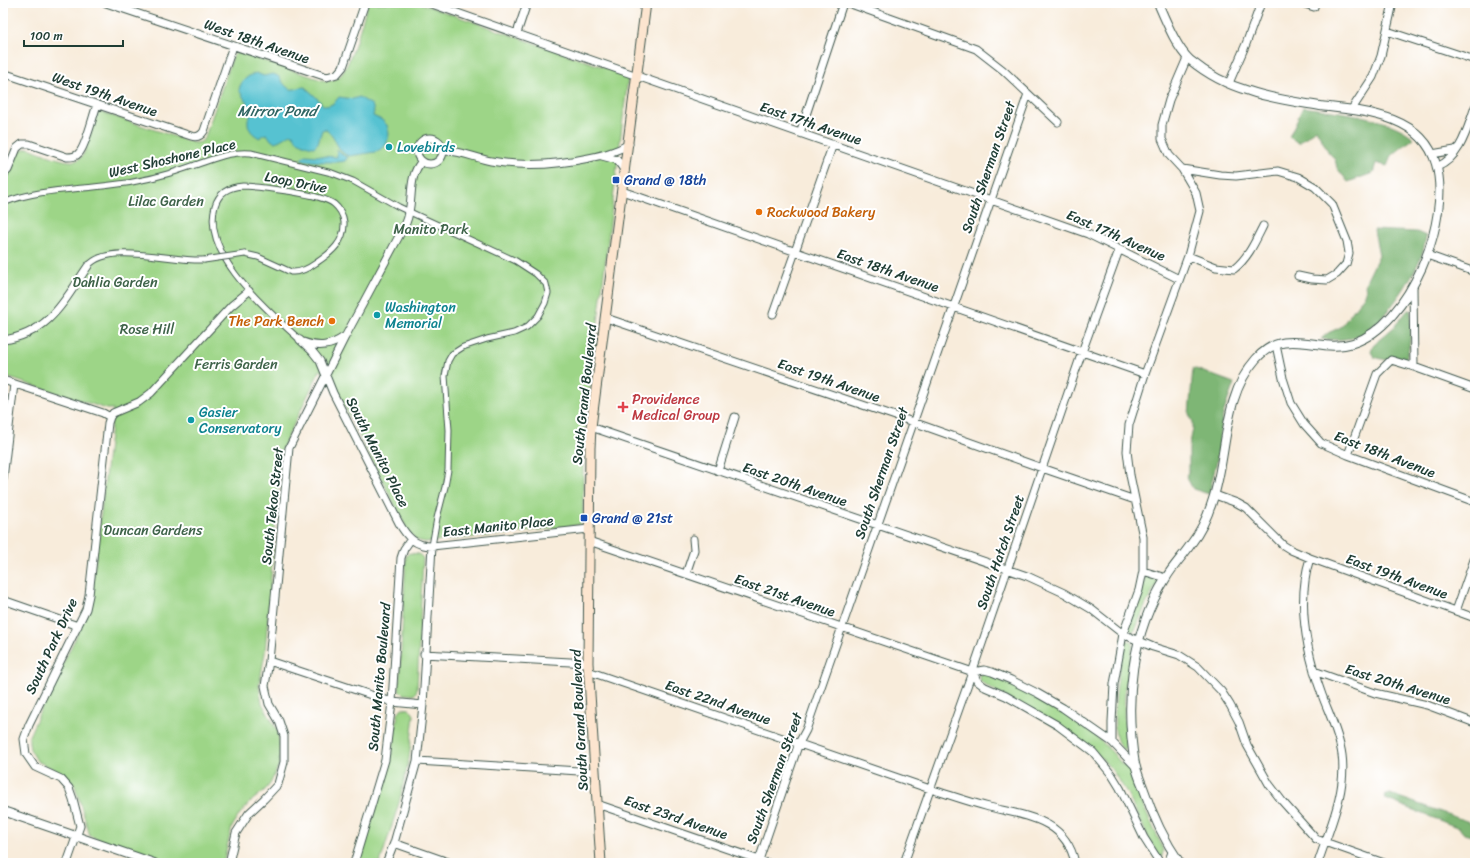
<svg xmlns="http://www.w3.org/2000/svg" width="1478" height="866" font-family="Sriracha,sans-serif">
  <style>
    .green { fill: #9dd587; stroke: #5e895e }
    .forest { fill: #7eb674; stroke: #4e7a54 }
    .water { fill: #57c2d1; stroke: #3b8082 }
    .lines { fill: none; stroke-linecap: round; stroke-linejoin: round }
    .pedestrian-casing { stroke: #40574d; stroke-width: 7 }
    .minor-casing { stroke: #40574d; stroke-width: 9 }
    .tertiary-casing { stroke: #40574d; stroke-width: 10 }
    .secondary-casing { stroke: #40574d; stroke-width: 11 }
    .pedestrian { stroke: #fff; stroke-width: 5 }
    .minor { stroke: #fff; stroke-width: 7 }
    .tertiary { stroke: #fff; stroke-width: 8 }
    .secondary { stroke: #fce5cf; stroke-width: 9 }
    .pedestrian-bridge-casing { stroke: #40574d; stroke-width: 7; stroke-linecap: butt }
    .pedestrian-bridge { stroke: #fff; stroke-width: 5 }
    .culture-dot { fill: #0f9aa8; stroke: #fff; stroke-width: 1.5 }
    .transit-dot { fill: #1a4fb4; stroke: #fff; stroke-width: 1.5 }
    .food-dot { fill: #e8710a; stroke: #fff; stroke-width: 1.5 }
    .health-dot { fill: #e0444e; stroke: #fff; stroke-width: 1.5 }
    .labels { text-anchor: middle; stroke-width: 4; stroke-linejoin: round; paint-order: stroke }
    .street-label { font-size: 14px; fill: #1f3d34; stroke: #fff }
    .culture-label { font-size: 14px; fill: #0d838f; stroke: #fff; text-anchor: start }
    .transit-label { font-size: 14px; fill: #164399; stroke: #fff; text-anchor: start }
    .park-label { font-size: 14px; fill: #3e6349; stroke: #fff }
    .food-label { font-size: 14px; fill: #c56008; stroke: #fff; text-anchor: start }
    .health-label { font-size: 14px; fill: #be3a42; stroke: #fff; text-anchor: start }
    .water-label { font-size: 15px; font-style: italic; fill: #306563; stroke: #fff }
  </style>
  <rect width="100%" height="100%" fill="#fff"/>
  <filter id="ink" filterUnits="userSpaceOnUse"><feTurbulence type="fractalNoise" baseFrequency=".025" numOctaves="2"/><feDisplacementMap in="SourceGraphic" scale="8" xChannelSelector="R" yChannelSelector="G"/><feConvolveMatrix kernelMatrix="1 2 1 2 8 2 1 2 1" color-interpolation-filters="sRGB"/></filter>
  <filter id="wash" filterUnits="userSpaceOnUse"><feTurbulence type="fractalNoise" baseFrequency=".012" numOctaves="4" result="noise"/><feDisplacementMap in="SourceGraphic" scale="16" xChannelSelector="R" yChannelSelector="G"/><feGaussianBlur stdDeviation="0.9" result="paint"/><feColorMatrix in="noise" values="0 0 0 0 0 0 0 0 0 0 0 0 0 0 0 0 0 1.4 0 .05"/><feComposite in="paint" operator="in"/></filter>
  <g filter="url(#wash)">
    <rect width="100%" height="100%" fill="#f8ecdb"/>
    <path class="green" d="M 368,3 L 419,3 L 626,75 L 628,77 L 583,444 L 583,520 L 581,523 L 578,525 L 508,534 L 425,542 L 416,540 L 407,529 L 332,382 L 331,376 L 320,370 L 281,451 L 265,653 L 259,686 L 262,703 L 278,732 L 280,751 L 279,765 L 270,784 L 265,790 L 249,803 L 239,815 L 232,827 L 223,863 L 167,863 L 90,836 L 75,786 L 65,775 L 37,761 L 30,749 L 29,742 L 29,736 L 42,707 L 90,608 L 113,409 L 107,409 L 3,376 L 3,179 C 17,173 11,149 29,148 C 40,152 68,165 78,160 C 81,158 82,156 84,153 L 97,115 L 101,112 L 194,143 L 201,142 L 205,137 L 233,56 L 236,53 L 240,53 L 322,80 C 329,81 334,81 340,76 C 350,67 363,18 368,3 Z
      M 409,553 L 419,554 L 423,558 L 417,690 L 414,695 L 403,694 L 399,690 L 406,556 Z
      M 1149,576 L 1157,581 L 1157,584 L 1146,604 L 1135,630 L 1132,632 L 1127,628 L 1139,600 L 1145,577 Z
      M 1126,641 L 1131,641 L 1133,644 L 1125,688 L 1124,714 L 1127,748 L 1124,750 C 1120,747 1117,742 1116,737 C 1112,718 1118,659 1126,641 Z
      M 985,673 C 1030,692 1094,723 1122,765 L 1125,765 L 1127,769 L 1131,769 L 1144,808 L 1161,844 L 1163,851 L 1162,857 L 1160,856 L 1150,841 L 1126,791 L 1112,770 L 1095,751 L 981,682 L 979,676 L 980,674 Z
      M 402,708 L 410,709 L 414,715 L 409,759 L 399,803 L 380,863 L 359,863 L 391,759 L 398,713 Z"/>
    <path class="forest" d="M 1303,107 C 1337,112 1388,116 1414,138 L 1391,156 L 1387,166 L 1376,163 L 1373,173 L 1348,182 L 1337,168 L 1335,159 L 1329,153 L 1316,129 L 1299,143 L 1289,137 Z
      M 1374,230 L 1417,232 L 1426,236 C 1425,242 1424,248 1422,254 C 1413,279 1379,332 1352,338 C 1342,340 1331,340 1321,339 L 1328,333 L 1341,327 L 1366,293 L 1365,284 L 1379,255 Z
      M 1408,310 L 1410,310 L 1411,313 C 1410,329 1412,348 1404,362 L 1391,358 L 1386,360 L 1374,357 L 1371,352 L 1373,345 L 1393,328 Z
      M 1193,368 L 1234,383 L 1223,414 L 1218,456 L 1209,494 L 1193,489 L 1186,476 L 1189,470 L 1189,448 L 1193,429 L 1193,422 L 1189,414 Z
      M 1385,794 L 1390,794 L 1475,824 L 1475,837 L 1464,834 L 1459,828 L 1388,800 L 1384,797 Z"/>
    <path class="water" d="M 256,73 L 264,76 L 273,74 L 278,76 C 283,81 286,91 295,89 C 299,88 301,87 305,87 L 315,96 L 323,105 L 328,106 L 334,103 L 339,97 L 353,99 L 359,97 L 372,105 L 374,111 L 373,116 L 382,120 L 387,125 L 389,134 L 387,143 L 384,147 L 376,152 L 349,156 C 337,153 337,137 325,129 L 322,130 L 318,143 L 314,147 C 308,147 303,143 297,141 L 293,134 C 287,134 282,141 274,142 L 271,140 L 267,134 L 262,135 L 260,138 C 253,135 247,129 248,120 C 248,119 250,118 250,117 C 250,114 249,112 250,108 L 239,90 C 240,82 248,75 256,73 Z
      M 337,149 L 344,156 L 348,157 L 345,161 C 338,163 308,162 301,159 L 305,155 L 337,157 Z"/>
  </g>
  <g filter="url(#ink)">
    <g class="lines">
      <defs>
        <path id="pedestrian" d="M 3,203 C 38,189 75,190 111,185 C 140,182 168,175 195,165 C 214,159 230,151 251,153 L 332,173 L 353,181 L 399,207 L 516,261 L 536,274 L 546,284 L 548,293 L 545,303 L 538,316 L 527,327 L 514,333 L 487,339 L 463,347 L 452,354 L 448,361 L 445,376 L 449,430 L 448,470 L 445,487 L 437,518 L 432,546
          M 245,254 L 258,257 L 291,272 C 301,273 309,268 316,263 C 331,253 345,242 344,222 C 343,215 340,209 334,204 C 322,194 261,187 243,186 C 229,187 219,192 215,206 C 201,256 269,311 300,340
          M 88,266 C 109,241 173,262 204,260"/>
        <path id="minor" d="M 106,3 L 327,77 L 337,74 L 343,67 L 365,3
          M 429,3 L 1088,234 L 1179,279
          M 848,3 L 976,49 L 1003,70 L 1058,122
          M 1302,3 L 1314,7 L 1315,3
          M 1387,31 L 1475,60
          M 517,33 L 527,3
          M 3,73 L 191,136 C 197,138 201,136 204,131 L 233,46
          M 1229,83 L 1246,44 L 1261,3
          M 1352,109 L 1373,77 L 1381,56 L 1393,3
          M 800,133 L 843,3
          M417 151a13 13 0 1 1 26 0a13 13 0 1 1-26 0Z
          M 443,151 C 460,150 475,158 491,161 C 524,167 556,165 589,158 C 603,155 616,152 629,144
          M 1432,154 L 1455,150 L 1459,147
          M 602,156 L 617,160 L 625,171
          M 1437,167 C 1461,157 1467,129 1475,107
          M 1182,169 L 1220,175 L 1236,176 L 1278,171 L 1298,177 L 1315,187 L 1332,204 L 1347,241 L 1349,253 L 1346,264 L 1337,274 L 1327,280 L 1312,279 L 1298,276
          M 3,175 L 8,170 L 17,148 L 22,144 L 29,144 L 67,157 C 72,157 76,157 79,153 C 86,146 93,115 97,105
          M 622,191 L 1145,374
          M 1427,255 L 1475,272
          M 1188,256 L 1216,267 L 1234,269 C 1248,258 1255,242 1263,226
          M 773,314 L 833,144
          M 606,318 L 913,422 L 1042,468 L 1135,500
          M 3,340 C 49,334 64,301 88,266
          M 300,340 L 312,351 L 320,361 L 333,393 L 399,523 C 407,537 415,546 432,546 L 589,529
          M 303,342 C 319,348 331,346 344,337
          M 1276,345 L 1283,378 L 1291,403 L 1304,424 L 1321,443 L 1348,455 L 1475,502
          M 1414,367 L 1475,389
          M 3,380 L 103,413 L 110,417
          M 110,417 L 113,413 L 139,402 L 151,393 L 231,306 L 249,291
          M 591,427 L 1027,576 L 1064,593 L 1091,609 L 1123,634 L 1153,647 L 1179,655 L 1198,667 L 1221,691 L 1230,705 L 1239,722 L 1247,745 L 1269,784 L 1282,801 L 1316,839 L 1384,863
          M 1348,455 L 1377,374 L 1391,360 L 1414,367 L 1413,287
          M 718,471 L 735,417
          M 3,479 L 14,384
          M 1215,495 L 1237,503 L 1246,508 L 1283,545 L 1291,550 L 1310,558 L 1475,618
          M 589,541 L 973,672 L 984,670 L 992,672 L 1011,680 L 1037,693 L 1063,708 L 1112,742 L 1136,767
          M 1310,558 C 1296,603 1306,651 1322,695 C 1329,714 1339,733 1342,755 C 1347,792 1329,829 1318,863
          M 1143,571 L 1166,578
          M 686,574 L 694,550 L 693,539
          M 3,600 L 78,626
          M 1456,611 L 1475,557
          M 424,654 L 588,663
          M 269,661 L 392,702 L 423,705
          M 588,671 L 930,789 C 950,795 969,802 989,807 C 1026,816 1066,819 1075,863
          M 1314,671 L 1375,693 L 1427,705 L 1475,723
          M 973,672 L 977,681 L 985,687 L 1006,696 L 1057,725 L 1093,752 L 1112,775 L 1120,788 L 1144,838 L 1160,863
          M 1112,742 L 1112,722 L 1114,684 L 1123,634 L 1139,590 L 1143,571 L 1143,537 L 1130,475 L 1127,451 L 1129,425 L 1145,374 L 1188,256 L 1200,211 L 1196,193 L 1182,169 L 1169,155 L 1162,139 L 1162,125 L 1169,100 L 1187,58
          M 417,761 L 595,772
          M 597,804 L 768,863
          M 394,843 L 451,863
          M 759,860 L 799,743 L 806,730 L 1028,94
          M 67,863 L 80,826 L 73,799 L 69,788 L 61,779 L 35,767 L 26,754 L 24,739 L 29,725 L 86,609 L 89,595 L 108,423 L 110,417
          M 229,863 L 236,833 L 249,813 L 264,799 L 278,784 L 284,762 L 284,736 L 279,721 L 269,704 L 265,686 L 269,661 L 289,448 L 345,337 L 406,223 C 415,202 406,179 422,161
          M 354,863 L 385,760 L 392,702 L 401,558 L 404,549 L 411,539
          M 386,863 L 394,843 L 417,761 L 423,705 L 432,546
          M 904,863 L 975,664 L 1082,352 L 1119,250
          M 1168,863 L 1172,852"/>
        <path id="tertiary" d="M 1158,3 C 1165,19 1177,49 1190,60 C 1207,74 1228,85 1249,91 C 1272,99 1296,102 1320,106 C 1362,111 1422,114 1436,164 C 1452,219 1410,325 1353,343 C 1319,354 1286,325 1256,359 C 1223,396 1228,450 1214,496 C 1209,513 1202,530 1191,544 C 1183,556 1173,566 1166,578 C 1131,633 1124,701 1135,764 C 1137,772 1140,780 1143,787 C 1152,814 1164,840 1180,863
          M 3,811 L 154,863"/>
        <path id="secondary" d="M 601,863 L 588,663 L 590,448 L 591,427 L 646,3"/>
      </defs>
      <use href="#pedestrian" class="pedestrian-casing"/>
      <use href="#minor" class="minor-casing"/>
      <use href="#tertiary" class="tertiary-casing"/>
      <use href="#secondary" class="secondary-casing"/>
      <use href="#pedestrian" class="pedestrian"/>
      <use href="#minor" class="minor"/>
      <use href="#tertiary" class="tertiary"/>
      <use href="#secondary" class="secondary"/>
      <defs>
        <path id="pedestrian-bridge" d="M 204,260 L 245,254"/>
      </defs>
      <use href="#pedestrian-bridge" class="pedestrian-bridge-casing"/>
      <use href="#pedestrian-bridge" class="pedestrian-bridge"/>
    </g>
  </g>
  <g class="culture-dot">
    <circle cx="389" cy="147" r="4"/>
    <circle cx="377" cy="315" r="4"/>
    <circle cx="191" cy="420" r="4"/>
  </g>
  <g class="transit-dot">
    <rect x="612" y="176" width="8" height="8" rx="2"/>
    <rect x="580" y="514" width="8" height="8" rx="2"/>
  </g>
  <g class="food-dot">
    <circle cx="759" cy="212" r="4"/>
    <circle cx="332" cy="321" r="4"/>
  </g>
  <path class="health-dot" d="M621 401h4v4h4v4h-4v4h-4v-4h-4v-4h4z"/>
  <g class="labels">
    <g class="street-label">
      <text transform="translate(257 41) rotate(19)" y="5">West 18th Avenue</text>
      <text transform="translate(105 94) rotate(19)" y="5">West 19th Avenue</text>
      <text transform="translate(811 123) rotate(19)" y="5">East 17th Avenue</text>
      <text transform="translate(172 158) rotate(-13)" y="5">West Shoshone Place</text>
      <text transform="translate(988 167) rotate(-71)" y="5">South Sherman Street</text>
      <text transform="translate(296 182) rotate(11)" y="5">Loop Drive</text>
      <text transform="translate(1116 235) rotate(24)" y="5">East 17th Avenue</text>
      <text transform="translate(888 270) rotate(19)" y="5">East 18th Avenue</text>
      <text transform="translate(829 380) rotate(19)" y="5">East 19th Avenue</text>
      <text transform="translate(584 394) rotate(-84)" y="5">South Grand Boulevard</text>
      <text transform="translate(378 452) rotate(63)" y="5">South Manito Place</text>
      <text transform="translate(1385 454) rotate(21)" y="5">East 18th Avenue</text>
      <text transform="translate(881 473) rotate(-71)" y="5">South Sherman Street</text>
      <text transform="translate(795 484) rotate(19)" y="5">East 20th Avenue</text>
      <text transform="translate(272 506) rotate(-84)" y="5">South Tekoa Street</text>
      <text transform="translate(498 526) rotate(-6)" y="5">East Manito Place</text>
      <text transform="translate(1000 552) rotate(-71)" y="5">South Hatch Street</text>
      <text transform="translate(1397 576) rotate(20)" y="5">East 19th Avenue</text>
      <text transform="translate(785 595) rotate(19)" y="5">East 21st Avenue</text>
      <text transform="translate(51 646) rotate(-65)" y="5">South Park Drive</text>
      <text transform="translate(379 677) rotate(-85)" y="5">South Manito Boulevard</text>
      <text transform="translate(1398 684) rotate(17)" y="5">East 20th Avenue</text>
      <text transform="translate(718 702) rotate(19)" y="5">East 22nd Avenue</text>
      <text transform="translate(579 720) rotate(-93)" y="5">South Grand Boulevard</text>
      <text transform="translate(774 778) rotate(-70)" y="5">South Sherman Street</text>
      <text transform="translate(676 817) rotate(19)" y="5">East 23rd Avenue</text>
    </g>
    <g class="culture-label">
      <text x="397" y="152">Lovebirds</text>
      <text x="385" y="312">Washington<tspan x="385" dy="16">Memorial</tspan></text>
      <text x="199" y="417">Gasier<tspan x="199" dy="16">Conservatory</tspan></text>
    </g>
    <g class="transit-label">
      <text x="624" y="185">Grand @ 18th</text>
      <text x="592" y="523">Grand @ 21st</text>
    </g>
    <g class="park-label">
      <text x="166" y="206">Lilac Garden</text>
      <text x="431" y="234">Manito Park</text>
      <text x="115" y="287">Dahlia Garden</text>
      <text x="147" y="334">Rose Hill</text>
      <text x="236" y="369">Ferris Garden</text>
      <text x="153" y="535">Duncan Gardens</text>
    </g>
    <g class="food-label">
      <text x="767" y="217">Rockwood Bakery</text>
      <text x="324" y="326" text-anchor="end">The Park Bench</text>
    </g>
    <g class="health-label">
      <text x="632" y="404">Providence<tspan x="632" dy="16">Medical Group</tspan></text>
    </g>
    <g class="water-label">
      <text x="277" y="116">Mirror Pond</text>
    </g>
  </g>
  <rect width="1478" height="866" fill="none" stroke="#fff" stroke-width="16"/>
  <path d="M24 40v6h99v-6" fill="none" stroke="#1f3d34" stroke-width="2"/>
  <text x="30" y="40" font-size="12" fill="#1f3d34" stroke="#ffffff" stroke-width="3" paint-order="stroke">100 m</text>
</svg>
